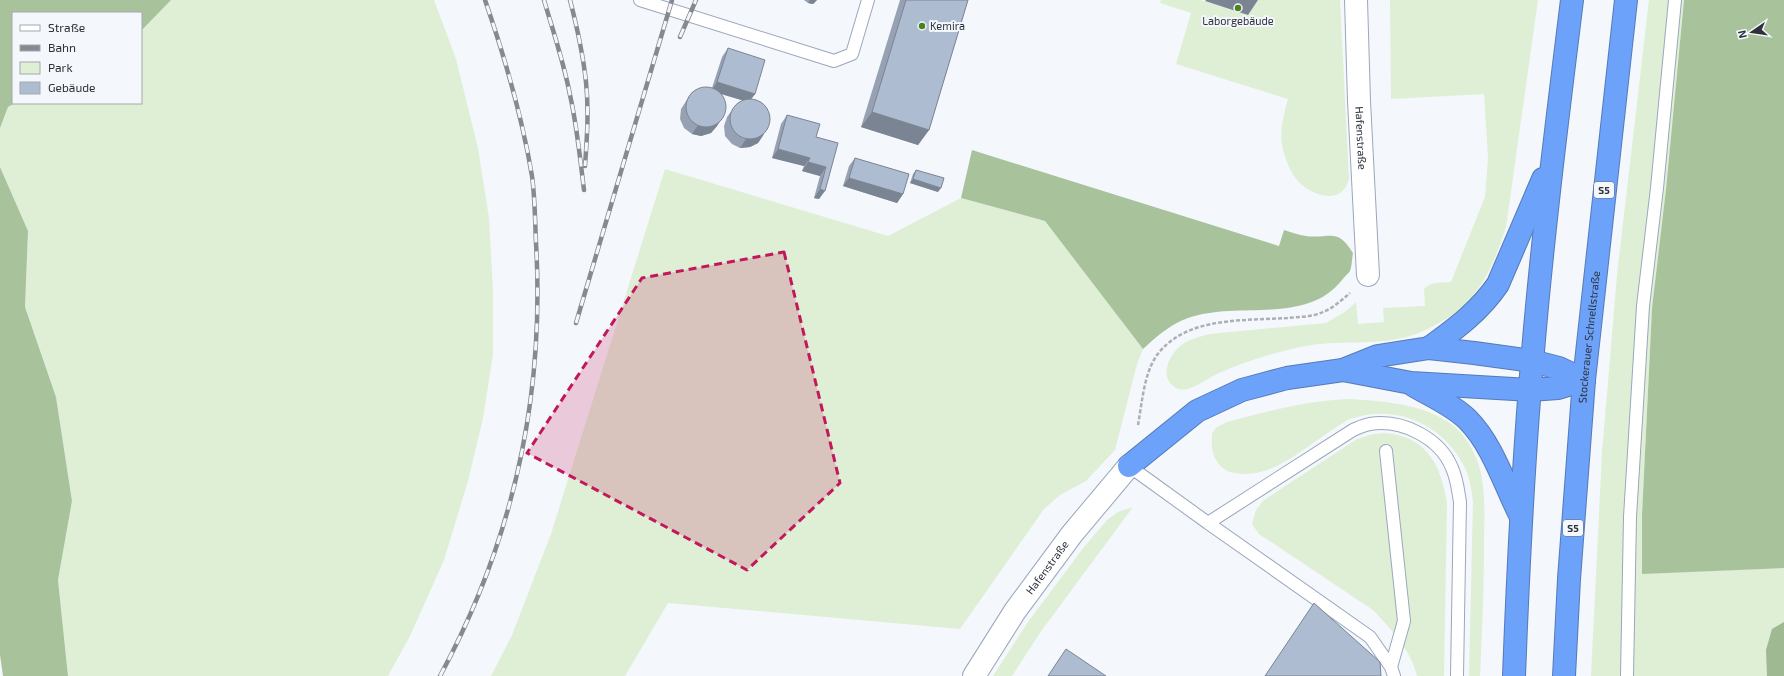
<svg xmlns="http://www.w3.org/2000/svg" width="1784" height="676" font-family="'Exo 2',sans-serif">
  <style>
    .green { fill: #deefd6 }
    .forest { fill: #a8c39c }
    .water { fill: #9fb992 }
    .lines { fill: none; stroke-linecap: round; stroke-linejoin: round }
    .lane-casing { stroke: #9aa7bc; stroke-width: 14 }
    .street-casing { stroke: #9aa7bc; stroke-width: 24 }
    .secondary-casing { stroke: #9aa7bc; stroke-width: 24 }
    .highway-casing { stroke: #567ab6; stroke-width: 24 }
    .path { stroke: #acb0b6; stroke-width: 2.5; stroke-dasharray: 4 2; stroke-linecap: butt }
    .lane { stroke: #fff; stroke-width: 12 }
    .street { stroke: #fff; stroke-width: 22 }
    .secondary { stroke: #fff; stroke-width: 22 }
    .highway { stroke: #6ca2f9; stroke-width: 22 }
    .rail-casing { stroke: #858990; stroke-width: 4.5 }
    .rail { stroke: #f4f7fb; stroke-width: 3; stroke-dasharray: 9; stroke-linecap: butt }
    .wall { fill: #96a2b4 }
    .shaded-wall { fill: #7a8492 }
    .building { fill: #aebcd1; stroke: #7a8492 }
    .marked { fill: #c2185b; fill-opacity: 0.2; stroke: #c2185b; stroke-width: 3; stroke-dasharray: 8 5; stroke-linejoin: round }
    .poi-dot { fill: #498421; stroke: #f4f7fb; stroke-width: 1.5 }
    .labels { text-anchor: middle; stroke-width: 4; stroke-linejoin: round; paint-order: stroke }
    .shield { fill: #f4f7fb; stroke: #686c74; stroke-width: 1 }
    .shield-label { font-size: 10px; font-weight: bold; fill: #2c313a }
    .poi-label { font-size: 11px; fill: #2c313a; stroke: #f4f7fb }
    .street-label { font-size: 11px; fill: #2c313a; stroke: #f4f7fb }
  </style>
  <rect width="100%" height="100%" fill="#f4f7fb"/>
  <path class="green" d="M 171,0 L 434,0 L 456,59 L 478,148 L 489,218 L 493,291 L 493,354 L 483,418 L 468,481 L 444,560 L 410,636 L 388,676 L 68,676 L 58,580 L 72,501 L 56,397 L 25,307 L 28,231 L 0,167 L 0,128 L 8,107 L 15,103 L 141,103 L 141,31 Z
    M 1161,0 L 1200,0 L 1248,15 L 1252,0 L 1340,0 L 1349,179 C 1342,205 1315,197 1300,183 C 1292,176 1287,163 1284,153 C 1278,135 1283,117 1288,99 L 1176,64 L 1191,13 L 1160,3 Z
    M 1390,0 L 1538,0 L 1506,227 C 1494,263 1482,295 1449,317 C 1435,326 1419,334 1403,338 C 1381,343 1358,342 1336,343 C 1317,343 1298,347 1280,352 C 1258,357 1237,365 1217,374 C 1208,378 1200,385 1190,388 C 1186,390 1180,390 1176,388 C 1159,378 1168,357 1179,347 C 1188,339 1199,337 1210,334 L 1326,323 L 1346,311 L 1356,302 L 1358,324 L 1384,322 L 1383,308 L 1425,306 L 1424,289 C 1431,281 1441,283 1451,282 L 1485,197 L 1488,158 L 1484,94 L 1391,99 Z
    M 1649,0 L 1684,0 L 1666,189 L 1652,308 L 1642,515 L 1642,573 L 1784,568 L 1784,676 L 1591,676 L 1602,453 L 1617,275 Z
    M 665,169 L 888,236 L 961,198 L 1045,221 L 1143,349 L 1137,364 L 1115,450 L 1086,481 L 1060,495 L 1044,509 L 960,629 L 668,603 L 625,676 L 491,676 L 512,635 L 551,534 Z
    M 1351,399 C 1385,401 1434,405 1459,431 C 1470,442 1478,459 1481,473 C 1486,497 1484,522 1484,546 C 1484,589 1482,633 1480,676 L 1469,676 L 1473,501 C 1471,489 1470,477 1464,466 C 1443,424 1395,403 1350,419 C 1343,422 1336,428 1329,432 C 1303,449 1274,476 1241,474 C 1235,473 1228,472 1224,469 C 1212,459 1211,448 1212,433 L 1217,427 L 1227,422 C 1269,411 1308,400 1351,399 Z
    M 1384,433 C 1427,436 1441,465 1447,503 L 1444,676 L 1417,676 C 1411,650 1391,629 1373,610 L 1259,534 L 1252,524 L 1256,510 L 1263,501 L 1285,486 L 1357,439 L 1373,434 Z
    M 1133,507 L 1042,630 L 1012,676 L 993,676 L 1028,622 L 1084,547 L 1107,520 L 1118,512 Z"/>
  <path class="forest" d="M 0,0 L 171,0 L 141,31 L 141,13 L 13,13 L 13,103 L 15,103 L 8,107 L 0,128 Z
    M 1684,0 L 1784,0 L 1784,568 L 1642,574 L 1642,515 L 1652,308 L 1666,189 Z
    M 972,150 L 1279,246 L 1284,230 C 1291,232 1299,235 1306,236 C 1330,239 1337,227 1353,253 C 1352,258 1352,266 1350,271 C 1348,274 1344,277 1342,280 C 1306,326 1237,300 1188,318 C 1171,324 1157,336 1143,349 L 1045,221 L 961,198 Z
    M 0,167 L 28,231 L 25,307 L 56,397 L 72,501 L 58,580 L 68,676 L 3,676 L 0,655 Z"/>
  <path class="water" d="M 1784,622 L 1784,676 L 1767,676 L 1766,650 L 1772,629 Z"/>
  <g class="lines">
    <defs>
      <path id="lane" d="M 640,0 L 834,61 L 852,54 L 868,0
        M 1386,451 L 1404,621 L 1391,667
        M 1129,466 L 1208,523 L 1353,430 C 1358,428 1364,425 1370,424 C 1402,419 1440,438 1452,468 C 1457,479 1458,490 1460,502 L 1457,676
        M 1208,523 L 1370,637 L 1391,667 L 1394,676
        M 1627,676 L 1630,517 L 1643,306 L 1657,188 L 1675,0"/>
      <g id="street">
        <path id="s1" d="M 1356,0 L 1359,101 L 1368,275"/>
      </g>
      <g id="secondary">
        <path id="s2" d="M 974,676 L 1015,611 L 1072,534 L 1129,466"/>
      </g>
      <g id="highway">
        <path d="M 1429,348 C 1455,329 1480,311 1498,284 L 1543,179"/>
        <path d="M 1343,370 L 1411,383 L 1530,390 L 1558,388 L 1584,380"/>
        <path d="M 1413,385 C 1431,396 1453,405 1468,420 C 1492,444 1505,485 1520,515"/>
        <path d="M 1129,466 L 1197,411 L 1242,390 L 1287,378 L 1343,370 L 1378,356 L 1429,348 L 1474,353 L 1532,361 L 1559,368 L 1584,380"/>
        <path d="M 1514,676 C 1518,571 1523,467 1532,363 C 1542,241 1557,121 1572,0"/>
        <path id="s3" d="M 1564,676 L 1569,579 L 1584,380 L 1626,0"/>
      </g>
    </defs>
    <use href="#lane" class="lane-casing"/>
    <use href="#street" class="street-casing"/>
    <use href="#secondary" class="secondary-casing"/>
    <use href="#highway" class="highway-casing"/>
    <path class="path" d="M 1138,425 C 1142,403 1144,373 1157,355 C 1186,316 1244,321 1287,318 C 1298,317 1313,317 1323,312 C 1333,308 1342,300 1350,293"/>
    <use href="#lane" class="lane"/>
    <use href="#street" class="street"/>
    <use href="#secondary" class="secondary"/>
    <use href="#highway" class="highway"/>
    <defs>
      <path id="rail" d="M 544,0 C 553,31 564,63 570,95 C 577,126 580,158 584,190
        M 570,0 C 577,27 583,54 586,82 C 589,110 587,138 585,166
        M 680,37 L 696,0
        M 576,323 L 672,0
        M 440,676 C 513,541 545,397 536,243 C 535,221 535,198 532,176 C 522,116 505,58 485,0"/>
    </defs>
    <use href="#rail" class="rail-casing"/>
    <use href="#rail" class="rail"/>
  </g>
  <path class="wall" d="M 804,0 L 817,0 L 813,4 L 808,3 Z
    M 900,0 L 968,0 L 929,130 L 918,145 L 861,127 Z
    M 728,48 L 755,94 L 751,99 L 764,134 L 758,143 L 750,147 L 740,148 L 732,144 L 725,136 L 724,126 L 727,117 L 733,109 L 744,101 L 721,94 L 717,126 L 711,133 L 701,136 L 692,134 L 684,128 L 680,119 L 681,109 L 692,92 L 712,88 L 722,57 Z
    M 787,115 L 816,137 L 838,143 L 819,199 L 814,198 L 820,176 L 802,171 L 804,166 L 772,158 L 781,124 Z
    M 855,158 L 903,194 L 897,203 L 843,186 L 849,166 Z
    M 916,170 L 938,192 L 910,183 L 913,174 Z"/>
  <path class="shaded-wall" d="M 810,0 L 817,0 L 813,4 L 808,3 Z
    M 1206,0 L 1258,0 L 1248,15 L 1205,1 Z
    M 717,82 L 755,94 L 749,102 L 711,91 Z
    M 872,112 L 929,130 L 918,145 L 861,127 Z
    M 723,117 L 717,126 L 711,133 L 701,136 L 692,134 L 698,125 Z
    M 764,134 L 758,143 L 750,147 L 740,148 L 746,139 Z
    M 778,149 L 810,158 L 804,166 L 772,158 Z
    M 808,162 L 826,167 L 820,176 L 802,171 Z
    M 849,178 L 903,194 L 897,203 L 843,186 Z
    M 913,179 L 941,188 L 938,192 L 910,183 Z
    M 820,189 L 825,191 L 819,199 L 814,198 Z"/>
  <path class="building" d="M 906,0 L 968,0 L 929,130 L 872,112 Z
    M 728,48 L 765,60 L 755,94 L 717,82 Z
    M686 107a20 20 0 1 1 40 0a20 20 0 1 1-40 0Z
    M730 119a20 20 0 1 1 40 0a20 20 0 1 1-40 0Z
    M 787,115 L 820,124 L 816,137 L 838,143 L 825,191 L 820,189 L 826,167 L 808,162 L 810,158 L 778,149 Z
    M 855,158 L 909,174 L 903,194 L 849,178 Z
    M 916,170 L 944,178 L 941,188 L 913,179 Z
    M 1314,603 L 1380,662 L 1381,676 L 1265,676 Z
    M 1066,649 L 1106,676 L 1048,676 Z"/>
  <path class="marked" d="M 784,252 L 840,483 L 747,570 L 527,453 L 642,278 Z"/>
  <g class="poi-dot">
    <circle cx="1238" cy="8" r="4"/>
    <circle cx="922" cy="26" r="4"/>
  </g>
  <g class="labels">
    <g class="shield">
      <rect x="1594" y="182" width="20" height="16" rx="3"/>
      <rect x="1563" y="520" width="20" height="16" rx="3"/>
    </g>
    <g class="shield-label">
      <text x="1604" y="194">S5</text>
      <text x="1573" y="532">S5</text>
    </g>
    <g class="poi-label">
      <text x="1238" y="25">Laborgebäude</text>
      <text x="930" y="30" text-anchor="start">Kemira</text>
    </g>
    <g class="street-label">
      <text dy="4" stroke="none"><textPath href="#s1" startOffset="138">Hafenstraße</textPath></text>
      <text dy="4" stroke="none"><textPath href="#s3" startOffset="340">Stockerauer Schnellstraße</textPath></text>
      <text dy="4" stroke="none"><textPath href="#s2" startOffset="131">Hafenstraße</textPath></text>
    </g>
  </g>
  <rect x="12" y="12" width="130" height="92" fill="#f4f7fb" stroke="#a4a8ae"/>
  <rect x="20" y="25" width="20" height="6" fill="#ffffff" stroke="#a4a8ae"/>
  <text x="48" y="32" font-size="12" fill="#2c313a">Straße</text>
  <rect x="20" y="45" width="20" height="6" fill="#858990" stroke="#a4a8ae"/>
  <text x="48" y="52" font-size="12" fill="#2c313a">Bahn</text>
  <rect x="20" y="62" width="20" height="12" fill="#deefd6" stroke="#a4a8ae"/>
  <text x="48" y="72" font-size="12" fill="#2c313a">Park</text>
  <rect x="20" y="82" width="20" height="12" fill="#aebcd1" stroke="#a4a8ae"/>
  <text x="48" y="92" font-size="12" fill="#2c313a">Gebäude</text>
  <g transform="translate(1752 32) rotate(257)" stroke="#f4f7fb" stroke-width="3" paint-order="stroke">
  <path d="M0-3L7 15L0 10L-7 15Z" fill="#2c313a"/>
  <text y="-6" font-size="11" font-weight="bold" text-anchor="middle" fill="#2c313a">N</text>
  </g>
</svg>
